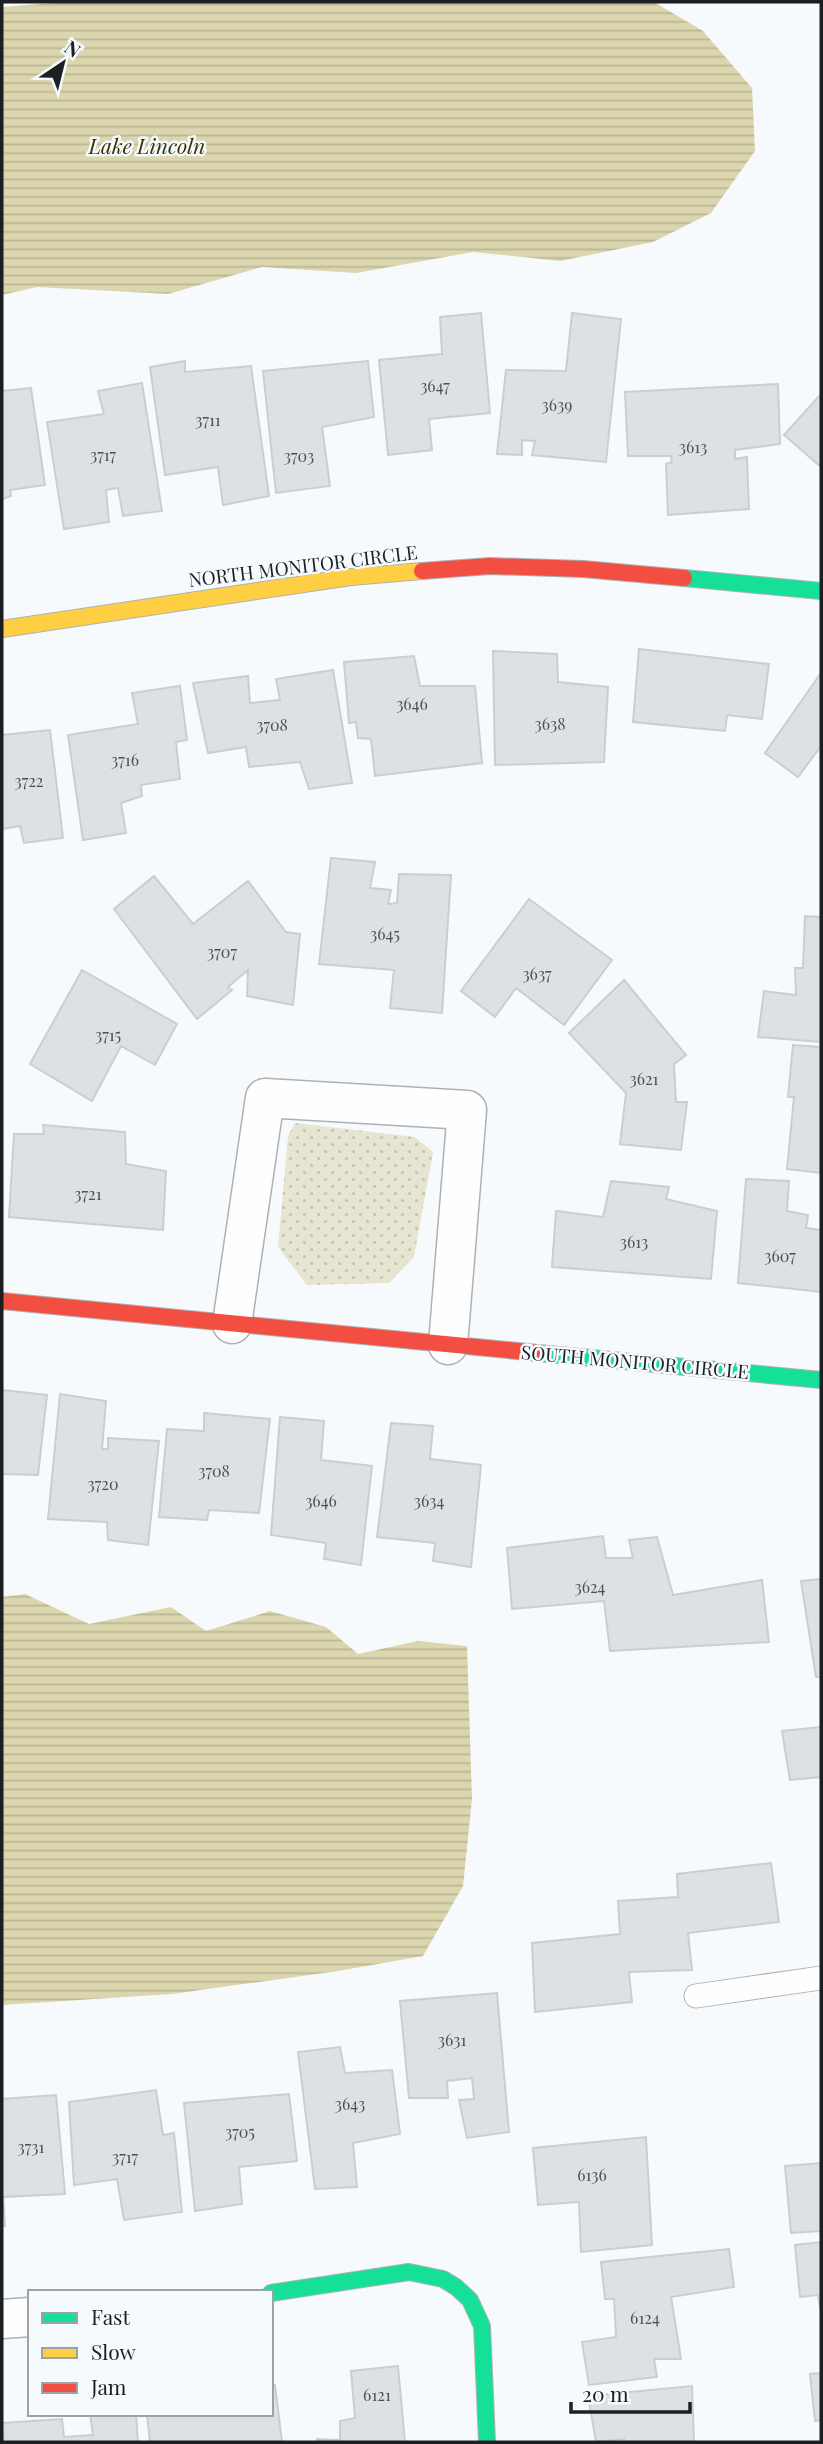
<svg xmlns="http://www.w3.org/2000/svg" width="823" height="2444" font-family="'Playfair Display',serif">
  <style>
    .grass { fill: url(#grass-dots) }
    .water { fill: url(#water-rules) }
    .building { fill: #dee1e3; stroke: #cbced0; stroke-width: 2 }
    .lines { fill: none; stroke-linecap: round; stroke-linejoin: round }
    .lane-casing { stroke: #aeb1b3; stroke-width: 25 }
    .street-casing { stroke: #aeb1b3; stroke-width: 41 }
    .fast-casing { stroke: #aeb1b3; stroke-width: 18 }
    .slow-casing { stroke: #aeb1b3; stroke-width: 18 }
    .jam-casing { stroke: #aeb1b3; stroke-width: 18 }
    .lane { stroke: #fefeff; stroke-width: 23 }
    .street { stroke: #fefeff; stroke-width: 38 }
    .fast { stroke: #16e098; stroke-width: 16 }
    .slow { stroke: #ffcf43; stroke-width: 16 }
    .jam { stroke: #f24e42; stroke-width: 16 }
    .labels { text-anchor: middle; stroke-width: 5; stroke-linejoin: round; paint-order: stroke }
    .number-label { font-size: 16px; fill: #4c5052 }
    .street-label { font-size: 19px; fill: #1c1f21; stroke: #f5fafe }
    .water-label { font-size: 21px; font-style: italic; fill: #383101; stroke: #f5fafe }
  </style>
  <defs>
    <pattern id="grass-dots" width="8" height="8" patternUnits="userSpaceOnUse" patternTransform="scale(1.75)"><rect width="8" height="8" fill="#e6e5d2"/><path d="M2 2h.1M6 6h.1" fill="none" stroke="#c5c4b4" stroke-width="1.8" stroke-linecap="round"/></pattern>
    <pattern id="water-rules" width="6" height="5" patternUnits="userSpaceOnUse" patternTransform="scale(1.75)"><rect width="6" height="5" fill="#dbd6ae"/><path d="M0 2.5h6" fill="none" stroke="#bbb795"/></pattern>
  </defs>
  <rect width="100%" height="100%" fill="#f7fafc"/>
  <path class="grass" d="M 295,1123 L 415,1137 L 433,1152 L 414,1257 L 389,1283 L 307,1285 L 278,1247 L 288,1136 Z"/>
  <path class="water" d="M 67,2 L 654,2 L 703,31 L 752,88 L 755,151 L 711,213 L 653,242 L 560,261 L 473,252 L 356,273 L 262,267 L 168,294 L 37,287 L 2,295 L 2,7 Z
    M 25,1594 L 89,1624 L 171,1607 L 206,1631 L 270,1611 L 326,1627 L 358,1654 L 418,1641 L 467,1646 L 472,1799 L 463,1886 L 423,1956 L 338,1971 L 172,1994 L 2,2005 L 2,1597 Z"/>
  <path class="building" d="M 481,313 L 490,413 L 429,419 L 432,450 L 388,455 L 379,360 L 442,354 L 440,317 Z
    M 572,313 L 621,319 L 606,462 L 532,455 L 535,441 L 522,440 L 522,455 L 497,454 L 506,370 L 566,371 Z
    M 185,361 L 185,372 L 251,366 L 269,496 L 223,505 L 218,467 L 165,475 L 150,367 Z
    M 368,361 L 374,417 L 322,427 L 330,486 L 276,493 L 263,371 Z
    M 142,383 L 162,511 L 123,516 L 118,488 L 106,490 L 109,522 L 64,529 L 47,422 L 104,414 L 98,391 Z
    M 778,384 L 780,444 L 735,450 L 735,459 L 747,457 L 749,509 L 668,515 L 666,464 L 672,462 L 671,456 L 628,456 L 625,392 Z
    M 31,388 L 45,485 L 10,490 L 11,496 L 2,499 L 2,391 Z
    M 821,394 L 821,467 L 784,435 Z
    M 639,649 L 769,664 L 762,719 L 727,715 L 725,731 L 633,722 Z
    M 493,651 L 557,654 L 558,682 L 608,687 L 604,762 L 495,765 Z
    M 414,656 L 420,686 L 475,686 L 482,763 L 375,776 L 371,739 L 358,738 L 356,722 L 349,723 L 344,662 Z
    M 333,670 L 352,783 L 309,789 L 300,762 L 249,767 L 246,747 L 208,753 L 193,683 L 248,676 L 250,703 L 280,700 L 276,679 Z
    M 821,673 L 821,746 L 798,777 L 765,753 Z
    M 180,686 L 187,740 L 176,742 L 180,779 L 141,785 L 142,796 L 121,803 L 126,833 L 83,840 L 68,735 L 138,724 L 132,693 Z
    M 50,730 L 63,838 L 24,843 L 20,826 L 2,829 L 2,735 Z
    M 331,858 L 375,862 L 370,888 L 391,890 L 388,904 L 397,903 L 399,874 L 451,875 L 442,1013 L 390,1008 L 394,970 L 319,964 Z
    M 154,876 L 193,924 L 248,881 L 286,932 L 300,934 L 293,1005 L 247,996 L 248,970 L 228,987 L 232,990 L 197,1019 L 114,909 Z
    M 529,899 L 612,960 L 564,1025 L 516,988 L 495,1017 L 461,991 Z
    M 805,916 L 821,917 L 821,1042 L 758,1037 L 764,991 L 796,995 L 795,968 L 803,968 Z
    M 82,970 L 177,1024 L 155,1065 L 121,1046 L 92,1101 L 30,1064 Z
    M 624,980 L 686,1055 L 674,1064 L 676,1102 L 687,1102 L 681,1150 L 620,1144 L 626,1093 L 569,1033 Z
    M 793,1045 L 821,1047 L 821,1173 L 787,1169 L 794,1097 L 788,1097 Z
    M 43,1125 L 125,1132 L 126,1164 L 166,1171 L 163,1230 L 9,1217 L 14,1134 L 44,1134 Z
    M 746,1179 L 789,1181 L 787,1211 L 808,1215 L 806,1228 L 821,1230 L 821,1292 L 738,1283 Z
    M 611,1181 L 669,1187 L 666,1199 L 717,1211 L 711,1279 L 552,1267 L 556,1211 L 603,1217 Z
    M 2,1390 L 47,1395 L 38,1475 L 2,1474 Z
    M 60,1394 L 106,1401 L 102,1449 L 108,1449 L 108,1438 L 159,1441 L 148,1545 L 108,1540 L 107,1522 L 48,1519 Z
    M 204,1413 L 270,1419 L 259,1513 L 209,1510 L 207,1520 L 159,1517 L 167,1429 L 204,1431 Z
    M 280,1417 L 324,1421 L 321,1460 L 372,1466 L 361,1565 L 324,1559 L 326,1543 L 271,1535 Z
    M 391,1423 L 433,1426 L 430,1459 L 481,1465 L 471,1567 L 433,1561 L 435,1543 L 377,1537 Z
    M 603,1536 L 606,1558 L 633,1558 L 629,1540 L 657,1537 L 673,1595 L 762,1580 L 769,1642 L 610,1651 L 604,1601 L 512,1609 L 507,1548 Z
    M 821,1579 L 821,1677 L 816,1677 L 801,1581 Z
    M 821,1727 L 821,1777 L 790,1780 L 782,1731 Z
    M 771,1863 L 779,1922 L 688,1933 L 692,1970 L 629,1972 L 632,2002 L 535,2012 L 532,1943 L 620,1934 L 618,1901 L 678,1897 L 677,1874 Z
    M 497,1993 L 509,2132 L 467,2138 L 459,2100 L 474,2099 L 472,2078 L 447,2081 L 448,2098 L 409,2098 L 400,2001 Z
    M 340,2047 L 345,2073 L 392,2070 L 400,2134 L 353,2143 L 357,2187 L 315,2189 L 298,2052 Z
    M 156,2090 L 163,2135 L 174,2133 L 182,2212 L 124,2220 L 117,2179 L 74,2185 L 69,2102 Z
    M 289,2094 L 297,2161 L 239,2167 L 242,2204 L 195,2211 L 184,2103 Z
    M 56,2095 L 65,2194 L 3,2197 L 5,2226 L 2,2226 L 2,2099 Z
    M 646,2137 L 652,2245 L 581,2252 L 579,2202 L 538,2205 L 533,2148 Z
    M 821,2163 L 821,2231 L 791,2233 L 785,2166 Z
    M 821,2242 L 821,2313 L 818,2295 L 800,2297 L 795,2245 Z
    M 729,2249 L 734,2287 L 671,2297 L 681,2359 L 654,2359 L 657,2377 L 589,2385 L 582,2342 L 616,2337 L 614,2299 L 605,2299 L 601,2262 Z
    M 398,2366 L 405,2442 L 318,2442 L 317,2439 L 340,2440 L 340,2421 L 355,2418 L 351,2371 Z
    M 821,2373 L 821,2420 L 815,2421 L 810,2374 Z
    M 271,2385 L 275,2385 L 282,2442 L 150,2442 L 147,2414 L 271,2414 Z
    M 692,2386 L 694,2442 L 624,2442 L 624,2439 L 596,2442 L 588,2396 Z
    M 90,2414 L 136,2414 L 138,2442 L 4,2442 L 2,2423 L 62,2419 L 64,2437 L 93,2435 Z"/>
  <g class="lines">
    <defs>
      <path id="lane" d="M 696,1996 L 821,1978"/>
      <path id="street" d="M 232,1324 L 265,1098 L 467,1110 L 448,1345
        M 2,2319 L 30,2317"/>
      <path id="fast" d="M 684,578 L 821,591
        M 538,1353 L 821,1380
        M 271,2293 L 409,2272 L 443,2279 L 456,2287 L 470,2300 L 482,2326 L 487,2442"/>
      <path id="slow" d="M 2,629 L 351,577 L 422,571"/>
      <path id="jam" d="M 422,571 L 490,566 L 583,569 L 684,578
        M 2,1301 L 538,1353"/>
    </defs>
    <use href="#lane" class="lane-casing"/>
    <use href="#street" class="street-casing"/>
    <use href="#fast" class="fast-casing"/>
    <use href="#slow" class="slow-casing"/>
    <use href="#jam" class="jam-casing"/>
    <use href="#lane" class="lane"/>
    <use href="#street" class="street"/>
    <use href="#fast" class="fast"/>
    <use href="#slow" class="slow"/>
    <use href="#jam" class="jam"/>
  </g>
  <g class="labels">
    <g class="number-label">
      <text x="435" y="392">3647</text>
      <text x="557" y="411">3639</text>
      <text x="208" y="426">3711</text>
      <text x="693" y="453">3613</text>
      <text x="103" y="461">3717</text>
      <text x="299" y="462">3703</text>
      <text x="412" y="710">3646</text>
      <text x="550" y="730">3638</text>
      <text x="272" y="731">3708</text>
      <text x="125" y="766">3716</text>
      <text x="29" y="787">3722</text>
      <text x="385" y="940">3645</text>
      <text x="222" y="958">3707</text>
      <text x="537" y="980">3637</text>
      <text x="108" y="1041">3715</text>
      <text x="644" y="1085">3621</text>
      <text x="88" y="1200">3721</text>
      <text x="634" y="1248">3613</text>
      <text x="780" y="1262">3607</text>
      <text x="214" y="1477">3708</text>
      <text x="103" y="1490">3720</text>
      <text x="321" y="1507">3646</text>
      <text x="429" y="1507">3634</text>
      <text x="590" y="1593">3624</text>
      <text x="452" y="2046">3631</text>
      <text x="350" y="2110">3643</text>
      <text x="240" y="2138">3705</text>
      <text x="31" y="2153">3731</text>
      <text x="125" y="2163">3717</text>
      <text x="592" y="2181">6136</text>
      <text x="645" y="2324">6124</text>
      <text x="377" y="2401">6121</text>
    </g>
    <g class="street-label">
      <text transform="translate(303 566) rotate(-7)" y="7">NORTH MONITOR CIRCLE</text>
      <text transform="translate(635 1362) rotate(5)" y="7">SOUTH MONITOR CIRCLE</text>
    </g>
    <g class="water-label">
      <text x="147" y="154">Lake Lincoln</text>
    </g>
  </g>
  <rect width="823" height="2444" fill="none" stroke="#1c1f21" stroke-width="7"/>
  <rect x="28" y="2290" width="245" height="126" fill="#f5fafe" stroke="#9ea2a6" stroke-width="2"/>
  <rect x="42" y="2313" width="35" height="10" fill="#16e098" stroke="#9ea2a6" stroke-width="2"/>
  <text x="91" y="2325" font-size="21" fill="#1c1f21">Fast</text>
  <rect x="42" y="2348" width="35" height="10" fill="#ffcf43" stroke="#9ea2a6" stroke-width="2"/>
  <text x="91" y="2360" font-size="21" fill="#1c1f21">Slow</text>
  <rect x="42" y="2383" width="35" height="10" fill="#f24e42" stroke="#9ea2a6" stroke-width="2"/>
  <text x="91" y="2395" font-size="21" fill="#1c1f21">Jam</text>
  <g transform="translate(63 63) rotate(35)" stroke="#f5fafe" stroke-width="5" paint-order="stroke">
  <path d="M0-5L12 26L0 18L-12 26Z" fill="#1c1f21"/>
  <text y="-10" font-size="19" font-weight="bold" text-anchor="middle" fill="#1c1f21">N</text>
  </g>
  <path d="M571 2402v10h119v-10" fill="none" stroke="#1c1f21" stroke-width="3.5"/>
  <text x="582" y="2402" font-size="21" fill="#1c1f21" stroke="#f5fafe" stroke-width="5" paint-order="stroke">20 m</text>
</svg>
